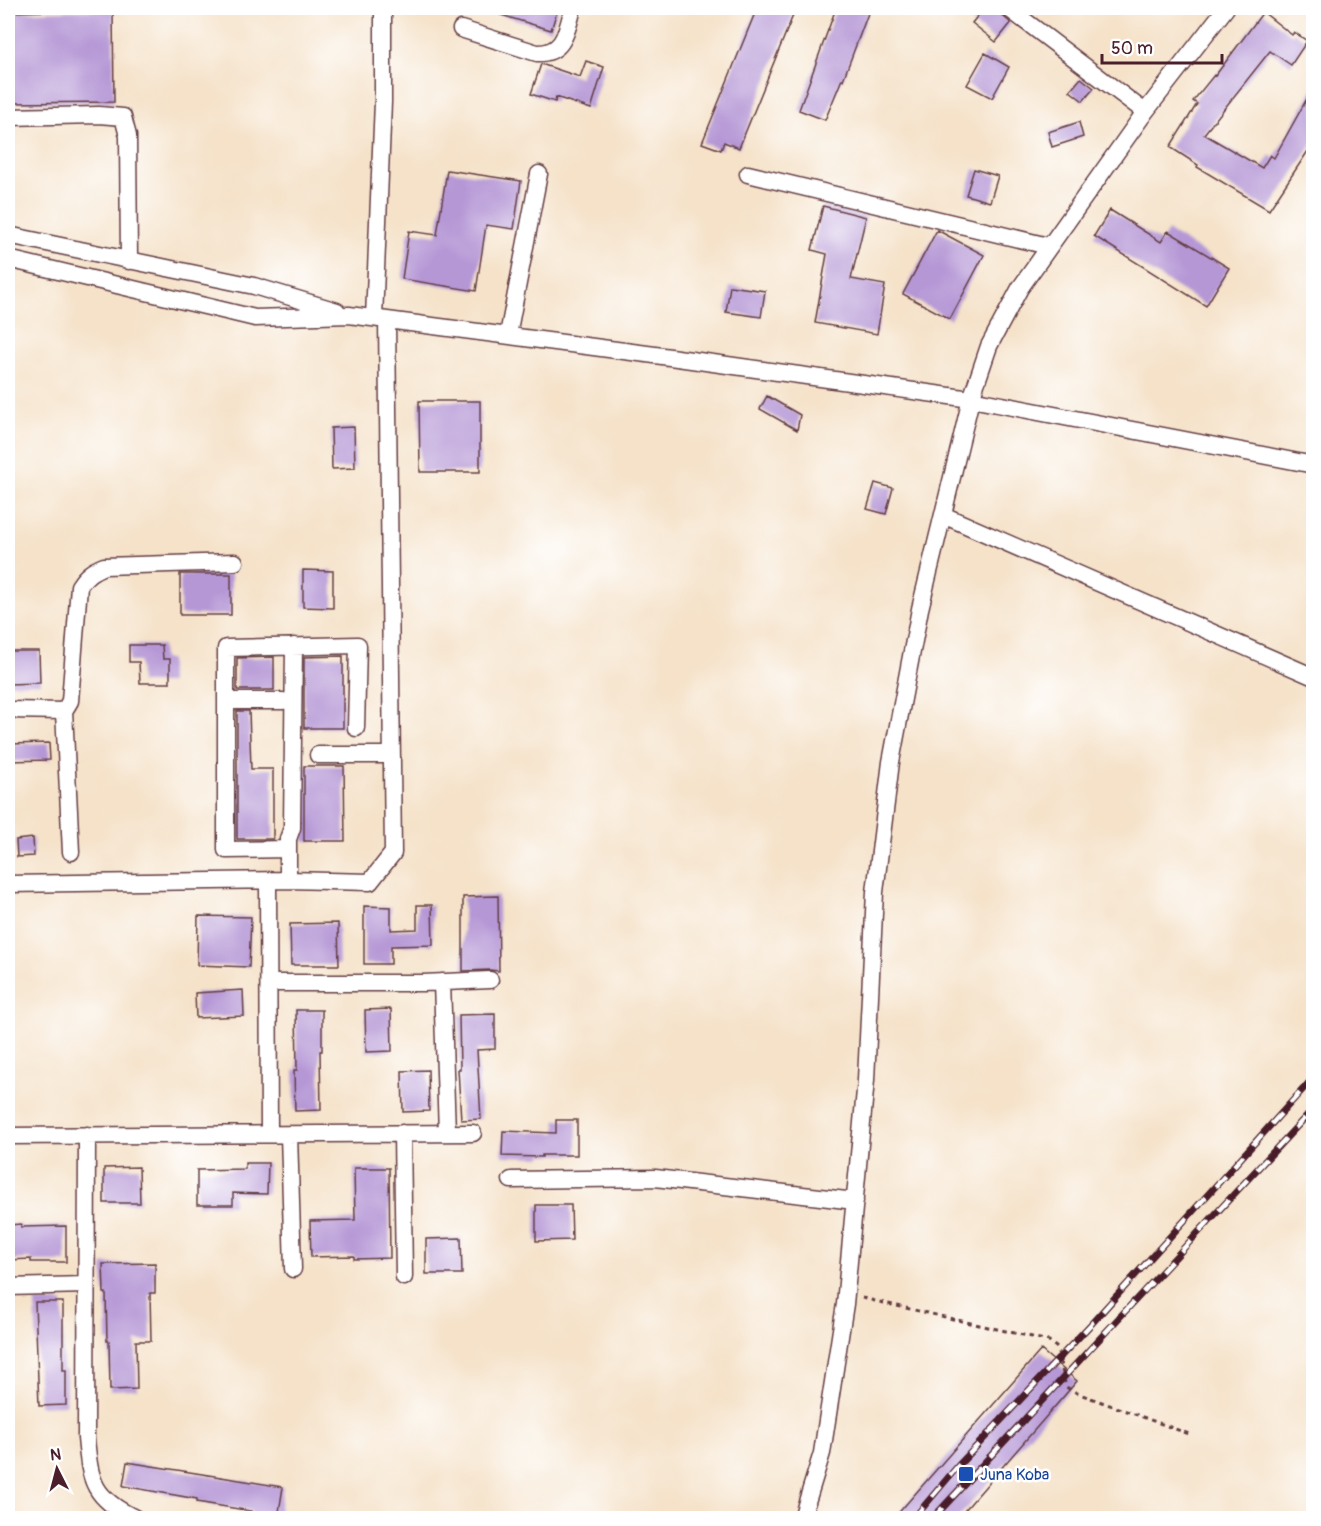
<svg xmlns="http://www.w3.org/2000/svg" width="1321" height="1526" font-family="Pangolin,sans-serif">
  <style>
    .building { fill: #b597d5 }
    .lines { fill: none; stroke-linecap: round; stroke-linejoin: round }
    .minor-casing { stroke: #643c43; stroke-width: 19 }
    .path { stroke: #643c43; stroke-width: 3; stroke-dasharray: 4.5 4.5; stroke-linecap: butt }
    .minor { stroke: #fff; stroke-width: 16 }
    .rail-casing { stroke: #4a1f2b; stroke-width: 7 }
    .rail { stroke: #fff; stroke-width: 4.5; stroke-dasharray: 14; stroke-linecap: butt }
    .transit-dot { fill: #1a4fb4; stroke: #fff; stroke-width: 2 }
    .labels { text-anchor: middle; stroke-width: 5; stroke-linejoin: round; paint-order: stroke }
    .transit-label { font-size: 16px; fill: #164399; stroke: #fff; text-anchor: start }
  </style>
  <rect width="100%" height="100%" fill="#fff"/>
  <filter id="ink" filterUnits="userSpaceOnUse"><feTurbulence type="fractalNoise" baseFrequency=".0167" numOctaves="2"/><feDisplacementMap in="SourceGraphic" scale="12" xChannelSelector="R" yChannelSelector="G"/><feConvolveMatrix kernelMatrix="1 2 1 2 8 2 1 2 1" color-interpolation-filters="sRGB"/></filter>
  <filter id="wash" filterUnits="userSpaceOnUse"><feTurbulence type="fractalNoise" baseFrequency=".008" numOctaves="4" result="noise"/><feDisplacementMap in="SourceGraphic" scale="24" xChannelSelector="R" yChannelSelector="G"/><feGaussianBlur stdDeviation="1.35" result="paint"/><feColorMatrix in="noise" values="0 0 0 0 0 0 0 0 0 0 0 0 0 0 0 0 0 1.4 0 .05"/><feComposite in="paint" operator="in"/></filter>
  <g filter="url(#wash)">
    <rect width="100%" height="100%" fill="#f5e2c9"/>
    <g id="blocks">
      <path class="building" d="M 489,8 L 558,8 L 551,30 L 488,11 Z
        M 757,8 L 796,8 L 739,148 L 724,142 L 721,150 L 702,143 Z
        M 836,8 L 870,8 L 843,80 L 842,79 L 825,120 L 799,110 Z
        M 984,8 L 993,8 L 1011,23 L 996,42 L 972,23 Z
        M 113,10 L 114,102 L 8,103 L 8,12 Z
        M 1263,12 L 1292,35 L 1294,32 L 1307,41 L 1291,65 L 1270,51 L 1204,134 L 1262,168 L 1270,155 L 1274,158 L 1314,86 L 1314,142 L 1269,210 L 1197,167 L 1198,165 L 1170,147 L 1197,104 L 1193,101 L 1214,75 L 1215,76 Z
        M 985,53 L 1009,67 L 992,98 L 967,85 Z
        M 586,61 L 604,67 L 591,109 L 556,97 L 555,102 L 531,94 L 541,64 L 580,77 Z
        M 1081,78 L 1094,88 L 1083,101 L 1070,91 Z
        M 1079,122 L 1083,137 L 1052,147 L 1048,132 Z
        M 974,169 L 998,176 L 990,202 L 966,195 Z
        M 447,170 L 521,181 L 514,229 L 486,225 L 476,291 L 402,279 L 409,231 L 437,235 Z
        M 823,206 L 866,217 L 851,279 L 885,285 L 877,334 L 815,323 L 827,254 L 812,250 Z
        M 1110,210 L 1161,242 L 1168,231 L 1229,268 L 1206,306 L 1094,236 Z
        M 937,230 L 984,255 L 950,319 L 903,294 Z
        M 730,286 L 765,291 L 761,317 L 726,312 Z
        M 767,396 L 800,415 L 797,430 L 760,409 Z
        M 419,401 L 480,401 L 480,472 L 420,472 Z
        M 354,427 L 355,468 L 332,469 L 331,428 Z
        M 875,483 L 893,488 L 886,514 L 867,509 Z
        M 303,570 L 333,571 L 333,608 L 303,607 Z
        M 180,574 L 231,574 L 231,615 L 180,615 Z
        M 129,645 L 162,645 L 163,659 L 170,659 L 170,683 L 140,683 L 139,662 L 129,662 Z
        M 8,651 L 39,651 L 40,683 L 8,684 Z
        M 343,656 L 343,728 L 304,728 L 304,657 Z
        M 274,657 L 274,690 L 237,690 L 237,658 Z
        M 237,711 L 249,711 L 251,769 L 273,769 L 273,839 L 237,839 Z
        M 49,743 L 50,760 L 8,761 L 8,744 Z
        M 304,766 L 344,766 L 345,841 L 304,841 Z
        M 33,838 L 34,856 L 17,857 L 16,840 Z
        M 498,896 L 499,971 L 490,970 L 463,971 L 463,897 Z
        M 417,905 L 432,905 L 433,945 L 391,946 L 391,964 L 364,964 L 364,906 L 391,907 L 391,930 L 417,929 Z
        M 198,916 L 251,917 L 249,967 L 197,965 Z
        M 338,923 L 339,965 L 291,965 L 290,924 Z
        M 243,990 L 244,1016 L 196,1018 L 195,993 Z
        M 391,1009 L 392,1051 L 366,1052 L 365,1010 Z
        M 296,1010 L 322,1010 L 322,1051 L 320,1051 L 321,1110 L 295,1111 L 294,1070 L 297,1070 Z
        M 495,1014 L 495,1049 L 477,1050 L 481,1119 L 461,1120 L 458,1069 L 460,1069 L 459,1015 Z
        M 428,1070 L 429,1111 L 403,1112 L 402,1071 Z
        M 556,1120 L 577,1120 L 577,1155 L 542,1155 L 542,1157 L 502,1156 L 503,1131 L 556,1133 Z
        M 245,1163 L 268,1163 L 267,1194 L 233,1193 L 233,1205 L 197,1205 L 197,1170 L 245,1169 Z
        M 139,1167 L 140,1203 L 104,1203 L 104,1168 Z
        M 354,1168 L 389,1168 L 390,1258 L 354,1259 L 354,1256 L 311,1257 L 310,1221 L 355,1220 Z
        M 536,1205 L 571,1205 L 572,1240 L 536,1241 Z
        M 21,1224 L 21,1227 L 66,1226 L 66,1262 L 31,1262 L 31,1259 L 8,1260 L 8,1225 Z
        M 461,1238 L 462,1274 L 426,1274 L 426,1239 Z
        M 155,1263 L 155,1293 L 150,1293 L 151,1341 L 136,1341 L 137,1389 L 110,1390 L 109,1341 L 107,1341 L 106,1293 L 104,1293 L 103,1264 Z
        M 35,1302 L 63,1302 L 63,1370 L 66,1370 L 66,1405 L 39,1406 Z
        M 1041,1350 L 1077,1381 L 958,1518 L 894,1518 Z
        M 127,1462 L 283,1487 L 278,1518 L 250,1518 L 251,1511 L 197,1502 L 197,1499 L 123,1486 Z"/>
    </g>
  </g>
  <g filter="url(#ink)">
    <use href="#blocks" fill-opacity="0" stroke="#643c43" stroke-width="1.5"/>
    <g class="lines">
      <defs>
        <path id="minor" d="M 1008,8 L 1145,112
          M 461,29 L 537,53 C 565,54 567,29 573,8
          M 8,117 L 99,115 L 123,117 L 128,136 L 129,261
          M 748,174 L 1048,246
          M 8,235 L 254,286 L 337,311
          M 8,259 L 255,318 L 349,315 L 670,357 L 971,399 L 1314,465
          M 374,318 L 383,102 L 383,8
          M 508,335 L 539,174
          M 943,515 L 1314,677
          M 226,701 L 283,701
          M 8,710 L 64,711 L 70,701 L 79,586 C 86,575 92,571 104,566 L 235,562
          M 64,711 L 71,852
          M 318,755 L 392,755
          M 288,849 L 226,850 L 226,648 L 358,645 L 356,728
          M 288,880 L 288,839 L 292,828 L 294,646
          M 268,881 L 269,1134
          M 8,884 L 288,880 L 370,882 L 393,853 L 387,320
          M 442,982 L 447,1133
          M 269,983 L 423,983 L 490,980
          M 402,1133 L 404,1277
          M 289,1134 L 293,1269
          M 87,1135 L 86,1438 C 90,1482 93,1498 135,1518
          M 8,1136 L 473,1133
          M 511,1180 L 655,1178 L 855,1201
          M 8,1287 L 86,1285
          M 802,1518 L 822,1453 L 845,1304 L 866,1080 L 875,892 L 891,762 L 920,609 L 971,399 L 989,346 L 1020,288 L 1145,112 L 1226,8"/>
      </defs>
      <use href="#minor" class="minor-casing"/>
      <path class="path" d="M 862,1298 L 1049,1341 L 1057,1348 L 1066,1387 L 1077,1393 L 1189,1434"/>
      <use href="#minor" class="minor"/>
      <defs>
        <path id="rail" d="M 914,1518 L 958,1466 L 1093,1322 L 1314,1077
          M 933,1518 L 1314,1108"/>
      </defs>
      <use href="#rail" class="rail-casing"/>
      <use href="#rail" class="rail"/>
    </g>
  </g>
  <rect class="transit-dot" x="958" y="1466" width="16" height="16" rx="3"/>
  <g class="labels">
    <g class="transit-label">
      <text x="980" y="1480">Juna Koba</text>
    </g>
  </g>
  <rect width="1321" height="1526" fill="none" stroke="#fff" stroke-width="30"/>
  <g transform="translate(57 1469) rotate(354)" stroke="#ffffff" stroke-width="4.5" paint-order="stroke">
  <path d="M0-4.5L10 22L0 15L-10 22Z" fill="#4a1f2b"/>
  <text y="-9" font-size="16" font-weight="bold" text-anchor="middle" fill="#4a1f2b">N</text>
  </g>
  <path d="M1102 54v9h120v-9" fill="none" stroke="#4a1f2b" stroke-width="3"/>
  <text x="1111" y="54" font-size="18" fill="#4a1f2b" stroke="#ffffff" stroke-width="4.5" paint-order="stroke">50 m</text>
</svg>
